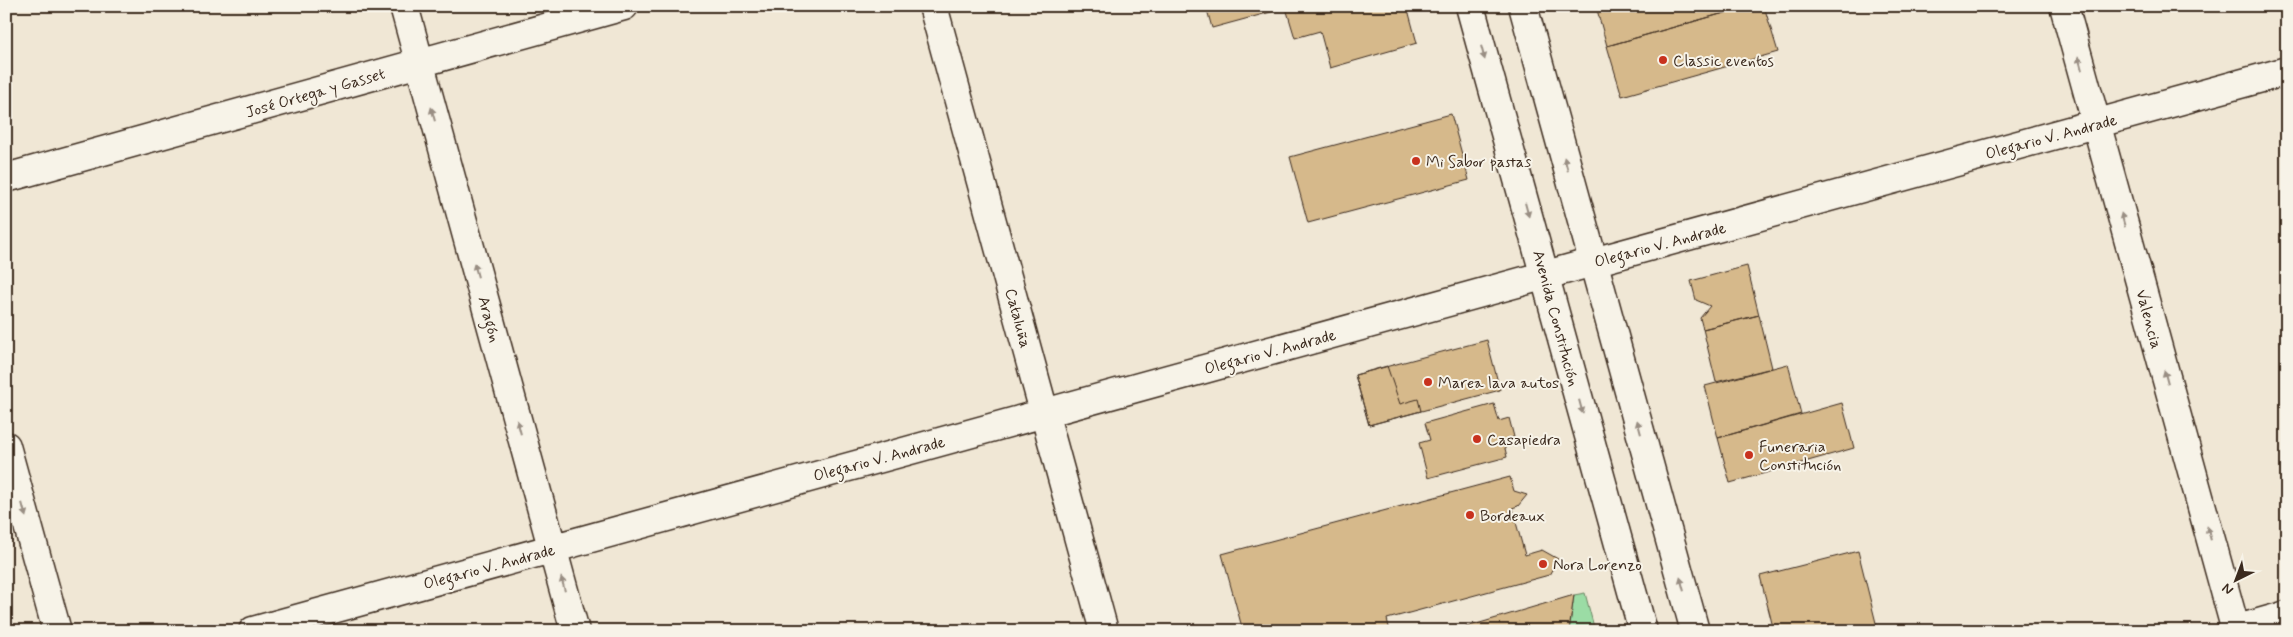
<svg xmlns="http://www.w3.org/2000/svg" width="2293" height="637" font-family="Mynerve,sans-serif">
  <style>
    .green { fill: #9bdca5; stroke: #6b8362 }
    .building { fill: #d6b98b; stroke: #3b2a1e }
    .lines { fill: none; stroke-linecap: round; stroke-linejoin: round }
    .street-casing { stroke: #3b2a1e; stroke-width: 31 }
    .primary-casing { stroke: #3b2a1e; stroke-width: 31 }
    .street { stroke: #f7f3e8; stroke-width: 28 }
    .primary { stroke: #f7f3e8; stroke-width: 28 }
    .oneway { fill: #998e83 }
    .poi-dot { fill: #c8321e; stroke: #f7f3e8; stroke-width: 2 }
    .labels { text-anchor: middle; stroke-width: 4; stroke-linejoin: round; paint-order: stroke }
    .poi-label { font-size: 16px; fill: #3b2a1e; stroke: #f7f3e8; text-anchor: start }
    .street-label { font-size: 16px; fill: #3b2a1e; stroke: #f7f3e8 }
  </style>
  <rect width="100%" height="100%" fill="#f0e7d5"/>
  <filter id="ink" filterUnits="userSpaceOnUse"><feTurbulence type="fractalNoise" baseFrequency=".02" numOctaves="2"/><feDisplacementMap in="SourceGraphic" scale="10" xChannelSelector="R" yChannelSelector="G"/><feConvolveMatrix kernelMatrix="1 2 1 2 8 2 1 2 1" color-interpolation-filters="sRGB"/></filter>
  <g filter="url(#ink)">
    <path class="green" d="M 1585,593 L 1595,631 L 1569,631 L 1574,595 Z"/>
    <path class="building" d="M 1206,6 L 1293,6 L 1212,28 Z
      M 1293,6 L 1407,6 L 1417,43 L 1330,68 L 1320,31 L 1295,38 L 1286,8 Z
      M 1596,6 L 1749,6 L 1607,46 Z
      M 1749,6 L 1764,6 L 1778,52 L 1622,96 L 1607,46 Z
      M 1451,114 L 1469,180 L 1308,223 L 1290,157 Z
      M 1747,266 L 1759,315 L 1703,329 L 1700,318 L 1710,306 L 1696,300 L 1691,281 Z
      M 1759,315 L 1772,368 L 1716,382 L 1703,329 Z
      M 1487,340 L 1500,390 L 1369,425 L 1355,375 Z
      M 1788,364 L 1801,414 L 1718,438 L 1705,386 Z
      M 1387,366 L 1400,404 L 1418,399 L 1421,411 L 1369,425 L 1355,375 Z
      M 1842,403 L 1854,448 L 1730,483 L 1718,438 Z
      M 1494,404 L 1499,421 L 1509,418 L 1514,437 L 1503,440 L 1507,457 L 1428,478 L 1419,443 L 1430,440 L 1425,423 Z
      M 1510,477 L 1514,491 L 1527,495 L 1518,506 L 1512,508 L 1525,555 L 1542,550 L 1558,559 L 1549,575 L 1387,619 L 1390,631 L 1243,631 L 1222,554 Z
      M 1858,551 L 1878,631 L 1774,631 L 1760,576 Z
      M 1574,595 L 1569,631 L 1453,631 Z"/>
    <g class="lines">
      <defs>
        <path id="street" d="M 404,6 L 575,631
          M 933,6 L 1104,631
          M 2064,6 L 2236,631
          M 6,178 L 624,6
          M 6,446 L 57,631
          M 253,631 L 2287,71
          M 2231,631 L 2287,615"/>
        <path id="primary" d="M 1470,6 L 1643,631
          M 1523,6 L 1695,631"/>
      </defs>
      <use href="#street" class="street-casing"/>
      <use href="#primary" class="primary-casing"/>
      <use href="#street" class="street"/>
      <use href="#primary" class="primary"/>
    </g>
    <defs><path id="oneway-solid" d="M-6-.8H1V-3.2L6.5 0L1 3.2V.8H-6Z" transform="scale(1.25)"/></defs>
    <g class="oneway">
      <use href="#oneway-solid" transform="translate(1483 53) rotate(75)"/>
      <use href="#oneway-solid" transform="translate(2080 63) rotate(-105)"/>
      <use href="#oneway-solid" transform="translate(433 114) rotate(-105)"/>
      <use href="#oneway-solid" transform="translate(1566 164) rotate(-105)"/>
      <use href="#oneway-solid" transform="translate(1527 210) rotate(75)"/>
      <use href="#oneway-solid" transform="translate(2123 220) rotate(-105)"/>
      <use href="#oneway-solid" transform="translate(476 270) rotate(-105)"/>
      <use href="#oneway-solid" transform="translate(2166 377) rotate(-105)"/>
      <use href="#oneway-solid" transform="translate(1581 407) rotate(75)"/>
      <use href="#oneway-solid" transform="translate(519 427) rotate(-105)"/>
      <use href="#oneway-solid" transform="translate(1639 427) rotate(-105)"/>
      <use href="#oneway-solid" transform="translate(24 510) rotate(75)"/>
      <use href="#oneway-solid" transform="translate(2209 533) rotate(-105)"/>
      <use href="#oneway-solid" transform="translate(563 584) rotate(-105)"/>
      <use href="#oneway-solid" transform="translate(1682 584) rotate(-105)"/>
    </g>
  </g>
  <g class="poi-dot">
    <circle cx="1663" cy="60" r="5"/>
    <circle cx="1416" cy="161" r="5"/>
    <circle cx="1428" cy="382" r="5"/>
    <circle cx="1477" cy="439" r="5"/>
    <circle cx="1749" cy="455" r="5"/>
    <circle cx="1470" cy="515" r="5"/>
    <circle cx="1543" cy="564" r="5"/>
  </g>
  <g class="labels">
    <g class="poi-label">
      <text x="1673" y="66">Classic eventos</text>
      <text x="1426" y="167">Mi Sabor pastas</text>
      <text x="1438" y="388">Marea lava autos</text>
      <text x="1487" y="445">Casapiedra</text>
      <text x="1759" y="452">Funeraria<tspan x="1759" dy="18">Constitución</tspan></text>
      <text x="1480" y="521">Bordeaux</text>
      <text x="1553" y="570">Nora Lorenzo</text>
    </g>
    <g class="street-label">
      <text transform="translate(315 92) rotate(-16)" y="6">José Ortega y Gasset</text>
      <text transform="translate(2051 136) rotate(-15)" y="6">Olegario V. Andrade</text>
      <text transform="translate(1660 244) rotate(-15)" y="6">Olegario V. Andrade</text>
      <text transform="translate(1019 318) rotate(75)" y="6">Cataluña</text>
      <text transform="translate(1557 318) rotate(75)" y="6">Avenida Constitución</text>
      <text transform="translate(490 319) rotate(75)" y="6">Aragón</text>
      <text transform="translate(2150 319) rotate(75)" y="6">Valencia</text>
      <text transform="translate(1270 351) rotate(-15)" y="6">Olegario V. Andrade</text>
      <text transform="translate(879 458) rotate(-15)" y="6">Olegario V. Andrade</text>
      <text transform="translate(489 566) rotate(-15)" y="6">Olegario V. Andrade</text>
    </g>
  </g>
  <rect width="2293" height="637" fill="none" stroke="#f7f3e8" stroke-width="25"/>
  <rect x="12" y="12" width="2268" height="612" fill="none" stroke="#3b2a1e" stroke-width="2" filter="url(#ink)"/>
  <g transform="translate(2236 580) rotate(222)" stroke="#f7f3e8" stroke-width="4" paint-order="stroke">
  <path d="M0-4L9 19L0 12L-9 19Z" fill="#3b2a1e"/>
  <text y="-8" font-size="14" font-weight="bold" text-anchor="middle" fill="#3b2a1e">N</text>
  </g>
</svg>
